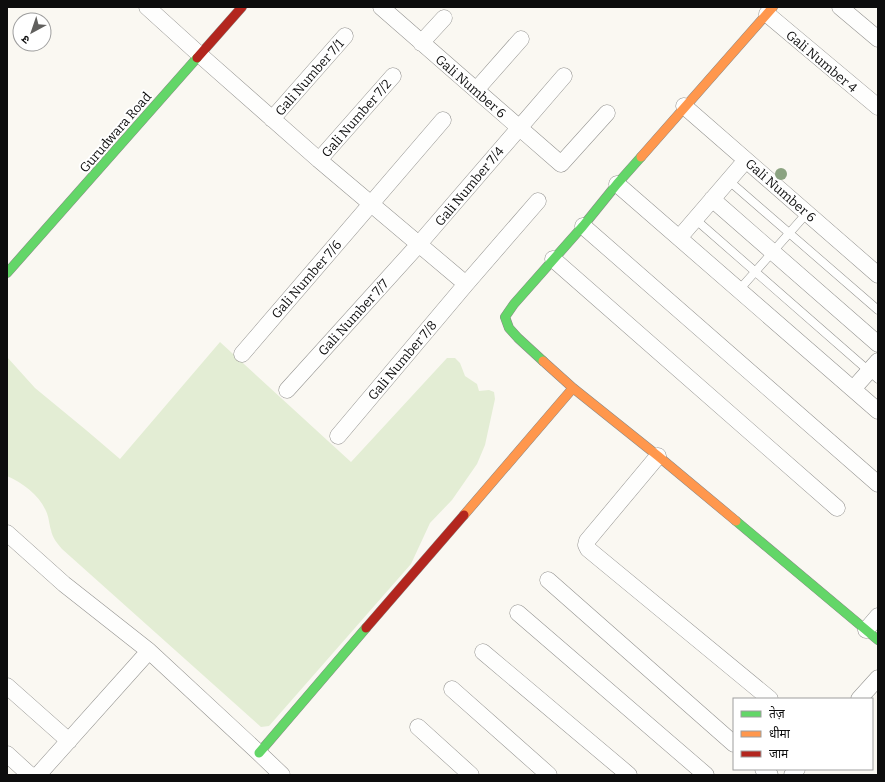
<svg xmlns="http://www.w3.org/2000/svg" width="885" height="782" font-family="Bitter,'Noto Sans Devanagari',serif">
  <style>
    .green { fill: #e3edd4 }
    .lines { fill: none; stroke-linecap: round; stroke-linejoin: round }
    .lane-casing { stroke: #949390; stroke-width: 9 }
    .street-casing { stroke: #949390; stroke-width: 17 }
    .fast-casing { stroke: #8a8987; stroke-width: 10 }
    .slow-casing { stroke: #8a8987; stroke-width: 10 }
    .jam-casing { stroke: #8a8987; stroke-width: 10 }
    .lane { stroke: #fefefd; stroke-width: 8 }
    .street { stroke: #fefefd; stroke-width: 16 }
    .fast { stroke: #63d668; stroke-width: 9 }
    .slow { stroke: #ff974d; stroke-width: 9 }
    .jam { stroke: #b3261e; stroke-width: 9 }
    .tree { fill: #8ba381 }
    .labels { text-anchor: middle; stroke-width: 4; stroke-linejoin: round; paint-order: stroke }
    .street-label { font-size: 13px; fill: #0d0d0d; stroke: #fff }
  </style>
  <rect width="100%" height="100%" fill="#faf8f2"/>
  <path class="green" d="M 220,342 L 351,462 L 447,358 L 455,358 L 460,363 L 465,376 L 477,384 L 479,391 L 489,390 L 494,392 L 495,399 L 485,445 L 477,464 L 452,500 L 430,523 L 411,564 L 269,726 L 261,727 L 62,549 C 57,543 52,537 51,530 C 49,524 49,517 46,511 C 39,495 23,483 7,476 L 7,357 L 35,388 L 86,430 L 120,459 Z"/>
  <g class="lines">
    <defs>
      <path id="lane" d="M 728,180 L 878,310
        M 695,219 L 878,379
        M 739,290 L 807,213"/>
      <path id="street" d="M 147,7 L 200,55 L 319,160 L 466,284
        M 381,7 L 561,164 L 607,113
        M 840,7 L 878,39
        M 767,14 L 878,107
        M 421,43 L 444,18
        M 476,90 L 521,39
        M 684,106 L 878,275
        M 272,119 L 345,36
        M 319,160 L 393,76
        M 617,184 L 878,411
        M 712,199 L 878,344
        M 583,226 L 878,484
        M 679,238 L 746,160
        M 553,259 L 837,508
        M 242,354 L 443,120
        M 853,389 L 878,361
        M 287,390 L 419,244 L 564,76
        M 338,436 L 466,284 L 538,201
        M 658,456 L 587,541 L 586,545 L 588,549 L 770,699
        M 7,533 L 64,584 L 149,651 L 259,753 L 282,775
        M 548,580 L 734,744
        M 518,613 L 706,775
        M 866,630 L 878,616
        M 483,652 L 629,775
        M 7,686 L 69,741
        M 452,689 L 549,775
        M 859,699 L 878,678
        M 418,727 L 471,775
        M 7,754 L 30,775
        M 763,769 L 770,775
        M 38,775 L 149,651
        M 792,775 L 797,769"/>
      <path id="fast" d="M 7,273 L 197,58
        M 543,361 L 518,338 L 509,328 L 505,317 L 514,304 L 583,226 L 617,184 L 641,157
        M 736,521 L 878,640
        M 259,753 L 366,628"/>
      <path id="slow" d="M 641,157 L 773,7
        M 543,361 L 573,388 L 658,456 L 736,521
        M 464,515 L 573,388"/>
      <path id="jam" d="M 197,58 L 242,7
        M 366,628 L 464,515"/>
    </defs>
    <use href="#lane" class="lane-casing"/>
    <use href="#street" class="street-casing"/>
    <use href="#fast" class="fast-casing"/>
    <use href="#slow" class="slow-casing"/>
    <use href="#jam" class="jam-casing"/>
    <use href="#lane" class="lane"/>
    <use href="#street" class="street"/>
    <use href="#fast" class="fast"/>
    <use href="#slow" class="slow"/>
    <use href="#jam" class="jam"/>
  </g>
  <circle class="tree" cx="781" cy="174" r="6"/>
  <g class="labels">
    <g class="street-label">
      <text transform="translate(822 61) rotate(40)" y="5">Gali Number 4</text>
      <text transform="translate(309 77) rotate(-49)" y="5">Gali Number 7/1</text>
      <text transform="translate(471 86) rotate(41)" y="5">Gali Number 6</text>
      <text transform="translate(356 118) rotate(-49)" y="5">Gali Number 7/2</text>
      <text transform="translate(115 132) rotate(-49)" y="5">Gurudwara Road</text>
      <text transform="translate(469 186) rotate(-50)" y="5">Gali Number 7/4</text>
      <text transform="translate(781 190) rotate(41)" y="5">Gali Number 6</text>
      <text transform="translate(306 279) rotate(-49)" y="5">Gali Number 7/6</text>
      <text transform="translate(353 317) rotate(-48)" y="5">Gali Number 7/7</text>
      <text transform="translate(402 360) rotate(-50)" y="5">Gali Number 7/8</text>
    </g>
  </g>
  <rect width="885" height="782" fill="none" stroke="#0d0d0d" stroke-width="16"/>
  <rect x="733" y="698" width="140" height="72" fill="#ffffff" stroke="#9e9e9e"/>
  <rect x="741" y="711" width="20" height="6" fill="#63d668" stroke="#9e9e9e"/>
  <text x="769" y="718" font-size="12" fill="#0d0d0d">तेज़</text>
  <rect x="741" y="731" width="20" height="6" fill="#ff974d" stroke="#9e9e9e"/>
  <text x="769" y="738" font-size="12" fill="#0d0d0d">धीमा</text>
  <rect x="741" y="751" width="20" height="6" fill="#b3261e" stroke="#9e9e9e"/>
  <text x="769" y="758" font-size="12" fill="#0d0d0d">जाम</text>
  <g transform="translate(32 32) rotate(220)"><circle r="19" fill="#ffffff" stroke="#9e9e9e"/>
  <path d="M0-3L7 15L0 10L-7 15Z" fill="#605f5d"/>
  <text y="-6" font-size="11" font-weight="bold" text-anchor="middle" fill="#0d0d0d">उ</text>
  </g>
</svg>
